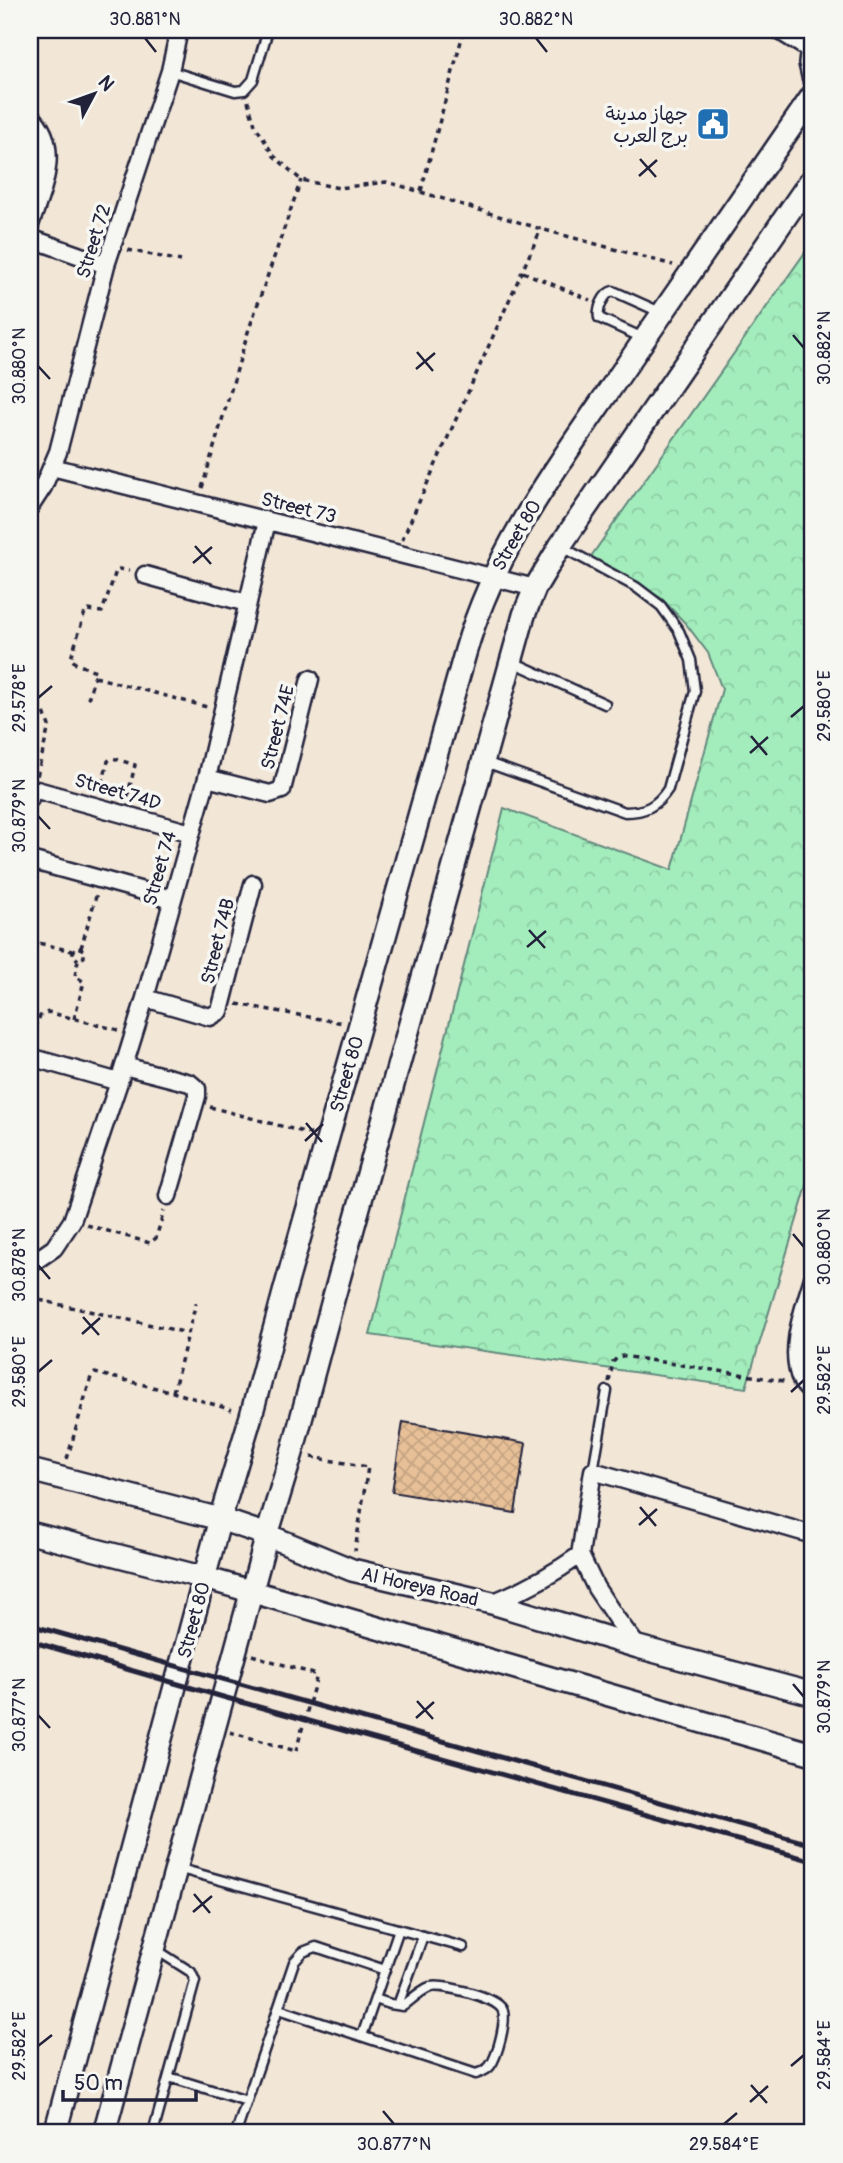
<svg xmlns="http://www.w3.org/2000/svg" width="843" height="2163" font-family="Pangolin,'Playpen Sans Arabic',sans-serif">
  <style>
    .park { fill: url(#park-crowns); stroke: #62887c; stroke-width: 2 }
    .building { fill: url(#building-cross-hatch); stroke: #22223b; stroke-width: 2 }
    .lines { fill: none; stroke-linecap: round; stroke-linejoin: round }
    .lane-casing { stroke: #22223b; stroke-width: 13 }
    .street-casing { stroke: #22223b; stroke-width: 21 }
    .secondary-casing { stroke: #22223b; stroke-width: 26 }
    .path { stroke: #22223b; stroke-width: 3.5; stroke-dasharray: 5 5; stroke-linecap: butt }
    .lane { stroke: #f6f6f2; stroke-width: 8 }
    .street { stroke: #f6f6f2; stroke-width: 16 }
    .secondary { stroke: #f6f6f2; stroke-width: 21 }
    .rail { stroke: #22223b; stroke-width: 5 }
    .path-bridge { stroke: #22223b; stroke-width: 3.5; stroke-dasharray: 5 5; stroke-linecap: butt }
    .ticks { fill: none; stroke: #22223b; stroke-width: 2.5 }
    .labels { text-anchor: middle; stroke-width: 7; stroke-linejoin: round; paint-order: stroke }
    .poi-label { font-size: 19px; fill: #22223b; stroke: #f6f6f2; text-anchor: end }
    .street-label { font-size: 19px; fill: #22223b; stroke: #f6f6f2 }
    .neatline { fill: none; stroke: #22223b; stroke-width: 2.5 }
    .ticks-label { font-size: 18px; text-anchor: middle; fill: #22223b }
  </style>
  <defs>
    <pattern id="park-crowns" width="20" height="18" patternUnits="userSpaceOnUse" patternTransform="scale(1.75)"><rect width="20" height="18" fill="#a3edbc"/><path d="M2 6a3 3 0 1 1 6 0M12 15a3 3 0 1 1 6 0" fill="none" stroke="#8ccba2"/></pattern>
    <pattern id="building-cross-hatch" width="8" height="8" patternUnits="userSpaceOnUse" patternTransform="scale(1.75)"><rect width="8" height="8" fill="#e7c097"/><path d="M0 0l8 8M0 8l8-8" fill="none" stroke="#c6a583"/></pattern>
  </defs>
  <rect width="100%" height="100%" fill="#f2e6d7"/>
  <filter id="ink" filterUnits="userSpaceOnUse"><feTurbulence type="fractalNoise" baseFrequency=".0143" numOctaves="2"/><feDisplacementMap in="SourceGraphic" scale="14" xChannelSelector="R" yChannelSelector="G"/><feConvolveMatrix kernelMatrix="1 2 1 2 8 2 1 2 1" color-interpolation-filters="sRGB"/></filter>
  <g filter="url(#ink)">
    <path class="park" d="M 813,241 L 813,1166 L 746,1388 L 370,1335 L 504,808 L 672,870 L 722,689 L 708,653 L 686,624 L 661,598 L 635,583 L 587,562 Z"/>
    <path class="building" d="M 403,1422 L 526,1443 L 515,1513 L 392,1492 Z"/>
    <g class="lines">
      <defs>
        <path id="lane" d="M 170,71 L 235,91 L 244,90 L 253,80 L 268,30
          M 643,338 L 599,318 C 597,309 604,293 613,291 L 660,312
          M 513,662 L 605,704
          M 485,762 L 625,812 C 645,812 657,806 668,789 L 695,691 L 691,660 L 679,631 L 661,606 L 636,587 L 562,547
          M 593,1471 L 607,1391
          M 177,1868 L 463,1947
          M 398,2005 L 423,1936
          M 279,2009 L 476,2074 C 481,2072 486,2071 490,2066 C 497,2057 508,2018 502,2009 C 495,1997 444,1984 430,1987 C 421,1990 411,2000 403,2006 L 390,2004 L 375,1999
          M 362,2036 L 399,1929
          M 169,2077 L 247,2101
          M 153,2133 L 195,1981 L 191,1972 L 155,1949
          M 236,2133 L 294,1962 L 303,1952 L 316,1947 L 385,1970"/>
        <path id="street" d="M 778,30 L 810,50
          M 30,115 C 63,146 42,190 30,225
          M 30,238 L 106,265
          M 52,467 L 535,588
          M 30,507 L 43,487 L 58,452 L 106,265 L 170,71 L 179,30
          M 145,575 L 247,603
          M 207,778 L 270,794 L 282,790 L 310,679
          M 30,799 L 31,793 L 37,790 L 191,833
          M 30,860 L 172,899
          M 145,998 L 210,1017 L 220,1011 L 253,884
          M 30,1057 L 119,1082
          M 124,1066 L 190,1083 L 197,1089 L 197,1096 L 168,1196
          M 30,1261 L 38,1259 L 54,1248 L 72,1221 L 119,1082 L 145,998 L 207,778 L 267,521
          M 813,1278 C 804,1308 787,1352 802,1382 C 805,1387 810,1391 813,1395
          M 492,1603 C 524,1590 552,1575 580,1555
          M 638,1647 L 616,1618 L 596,1588 L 580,1555 L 593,1471 L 813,1535"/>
        <path id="secondary" d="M 813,40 L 810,63 L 813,76
          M 30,1470 L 220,1519 L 267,1535 L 352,1570 L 492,1603 L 638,1647 L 813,1694
          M 30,1533 L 205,1578 L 813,1754
          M 55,2133 L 220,1519 L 251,1416 L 285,1289 L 466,650 C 495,549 558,465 617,379 C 682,284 748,190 813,95
          M 104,2133 L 267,1535 L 292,1453 L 333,1300 L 524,615 L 535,588 L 560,546 L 813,177"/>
      </defs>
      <use href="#lane" class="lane-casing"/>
      <use href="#street" class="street-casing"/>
      <use href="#secondary" class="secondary-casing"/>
      <path class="path" d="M 248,101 L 255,125 L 274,156 L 301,180 L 339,188 L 386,182 L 398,185 L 541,229 L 673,265
        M 421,191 L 464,30
        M 128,250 L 181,261
        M 523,272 L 590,300
        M 202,488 L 248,332 L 301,180
        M 402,540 L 541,229
        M 95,677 L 207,707
        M 30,699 L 44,712 L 49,726 L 37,776
        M 88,699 L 96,671 L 76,664 L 71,658 L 85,612 L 88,610 L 102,612 L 116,571 L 119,569 L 129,571
        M 100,793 L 108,761 L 113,758 L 135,765 L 127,799
        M 30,941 L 72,951
        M 81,948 L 97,893
        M 237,1004 L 343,1023
        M 74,1019 L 84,982 L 75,976 L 78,960 L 84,957 L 84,950 L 77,947 L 73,952 L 73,955 L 78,960
        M 30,1037 L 40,1016 L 48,1012 L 118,1030
        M 210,1107 L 311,1134
        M 87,1225 L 150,1243 L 156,1238 L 164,1211
        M 30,1298 L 188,1333
        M 609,1382 L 613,1362 L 618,1357 L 623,1356 L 784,1381
        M 173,1392 L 196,1303
        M 311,1457 L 368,1467 L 355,1551
        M 67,1459 L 91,1377 L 95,1373 L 173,1392 L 232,1410
        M 252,1655 L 317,1675
        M 230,1732 L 296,1751"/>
      <use href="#lane" class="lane"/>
      <use href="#street" class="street"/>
      <use href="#secondary" class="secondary"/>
      <path class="rail" d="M 30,1625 L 813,1845
        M 30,1641 L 223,1697 L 813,1861"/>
      <path class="path-bridge" d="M 296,1751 L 317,1675"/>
    </g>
  </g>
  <path class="ticks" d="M 145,38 L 156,52M 536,38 L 547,52M 640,159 L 656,177M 639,176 L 657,160M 793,335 L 804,348M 417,352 L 433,371M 38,366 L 50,379M 416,369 L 435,353M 195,546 L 211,564M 193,563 L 212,547M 38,698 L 52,686M 791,717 L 804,706M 751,736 L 767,755M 750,753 L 768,737M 38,816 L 50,829M 529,930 L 545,948M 527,947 L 546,931M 306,1123 L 322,1142M 305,1141 L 323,1124M 793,1234 L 804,1247M 38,1265 L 50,1279M 83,1317 L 99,1335M 82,1334 L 100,1318M 38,1372 L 52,1360M 791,1392 L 804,1380M 640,1507 L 656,1526M 639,1525 L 657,1509M 793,1684 L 804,1697M 417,1701 L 433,1719M 38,1715 L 50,1728M 416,1718 L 434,1702M 194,1894 L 210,1913M 193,1912 L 212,1896M 38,2046 L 52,2035M 791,2066 L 804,2055M 751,2085 L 767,2103M 750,2102 L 768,2086M 383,2111 L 394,2124M 724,2124 L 737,2113"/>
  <defs>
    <symbol id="civic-square" viewBox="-11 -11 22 22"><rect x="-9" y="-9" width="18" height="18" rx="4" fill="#1f6fb2" stroke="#f6f6f2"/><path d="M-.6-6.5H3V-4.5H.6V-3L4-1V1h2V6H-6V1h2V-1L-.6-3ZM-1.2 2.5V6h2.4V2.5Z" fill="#fff"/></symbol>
  </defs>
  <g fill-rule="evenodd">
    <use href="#civic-square" x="694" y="105" width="38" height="38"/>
  </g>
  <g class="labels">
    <g class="poi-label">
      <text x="688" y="120">جهاز مدينة<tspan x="688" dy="22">برج العرب</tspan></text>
    </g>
    <g class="street-label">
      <text transform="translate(93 241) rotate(-73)" y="7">Street 72</text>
      <text transform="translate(299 507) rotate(14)" y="7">Street 73</text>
      <text transform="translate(516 535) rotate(-60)" y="7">Street 80</text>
      <text transform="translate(277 727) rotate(-76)" y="7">Street 74E</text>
      <text transform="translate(118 791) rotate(16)" y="7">Street 74D</text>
      <text transform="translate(159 868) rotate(-74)" y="7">Street 74</text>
      <text transform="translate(217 941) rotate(-76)" y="7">Street 74B</text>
      <text transform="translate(346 1074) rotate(-74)" y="7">Street 80</text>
      <text transform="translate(420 1586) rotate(13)" y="7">Al Horeya Road</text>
      <text transform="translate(193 1620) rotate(-75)" y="7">Street 80</text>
    </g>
  </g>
  <rect width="843" height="2163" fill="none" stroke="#f6f6f2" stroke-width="77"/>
  <g transform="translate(94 94) rotate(49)" stroke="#f6f6f2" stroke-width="5" paint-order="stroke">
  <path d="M0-5L12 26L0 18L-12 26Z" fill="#22223b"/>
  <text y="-10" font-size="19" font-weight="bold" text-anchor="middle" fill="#22223b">N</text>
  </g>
  <path d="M63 2090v10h133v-10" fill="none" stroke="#22223b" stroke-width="3.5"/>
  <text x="74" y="2090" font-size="21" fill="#22223b" stroke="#f6f6f2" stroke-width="5" paint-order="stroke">50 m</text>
  <rect x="38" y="38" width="766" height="2086" class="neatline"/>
  <g class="ticks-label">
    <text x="145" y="25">30.881°N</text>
    <text x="536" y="25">30.882°N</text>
    <text transform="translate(824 348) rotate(-90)" y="6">30.882°N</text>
    <text transform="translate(19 366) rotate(-90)" y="6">30.880°N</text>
    <text transform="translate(19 698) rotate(-90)" y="6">29.578°E</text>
    <text transform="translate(824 706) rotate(-90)" y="6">29.580°E</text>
    <text transform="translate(19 816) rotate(-90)" y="6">30.879°N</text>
    <text transform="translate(824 1247) rotate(-90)" y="6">30.880°N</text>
    <text transform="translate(19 1265) rotate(-90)" y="6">30.878°N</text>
    <text transform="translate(19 1372) rotate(-90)" y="6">29.580°E</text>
    <text transform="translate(824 1380) rotate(-90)" y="6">29.582°E</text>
    <text transform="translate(824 1697) rotate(-90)" y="6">30.879°N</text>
    <text transform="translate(19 1715) rotate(-90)" y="6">30.877°N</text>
    <text transform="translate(19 2046) rotate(-90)" y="6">29.582°E</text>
    <text transform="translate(824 2055) rotate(-90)" y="6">29.584°E</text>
    <text x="394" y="2150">30.877°N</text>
    <text x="724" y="2150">29.584°E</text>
  </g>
</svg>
